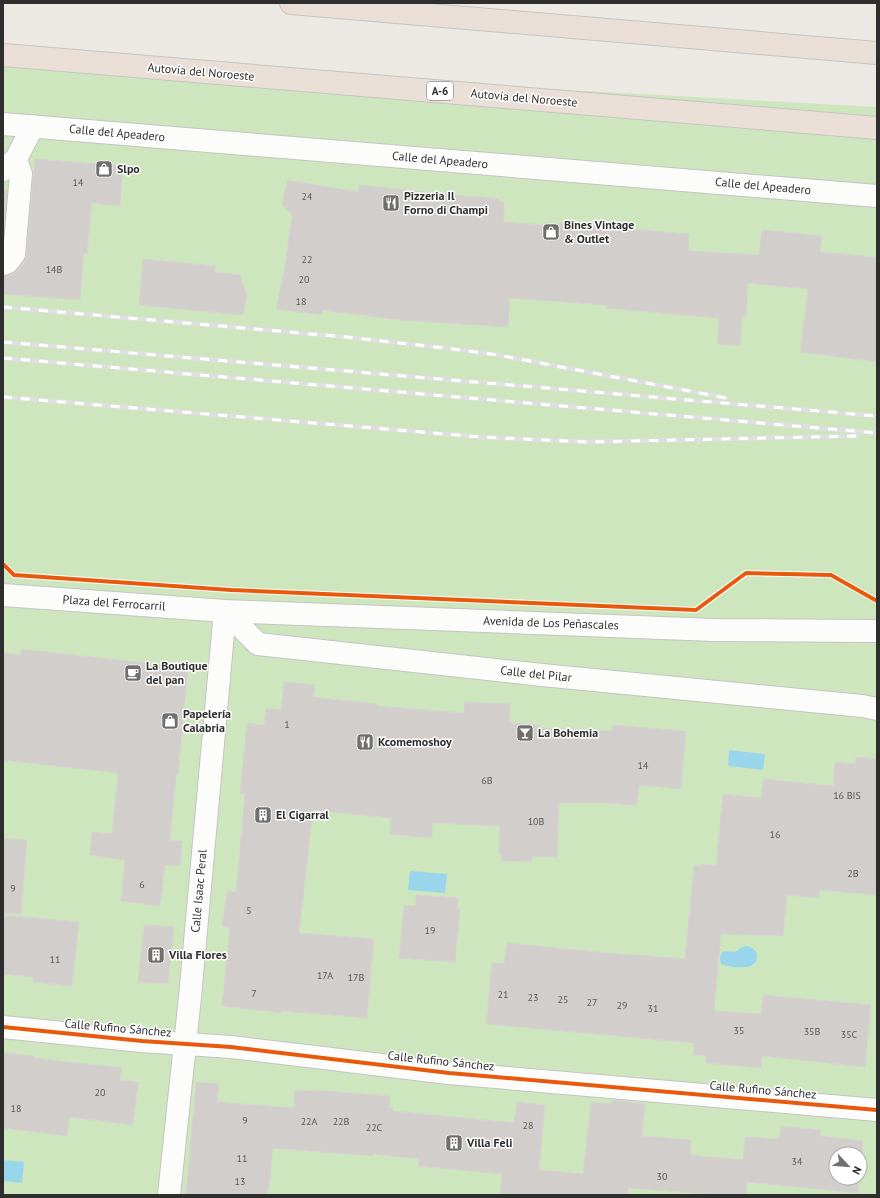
<svg xmlns="http://www.w3.org/2000/svg" width="880" height="1198" font-family="'PT Sans',sans-serif">
  <style>
    .green { fill: #cee6be; fill-rule: evenodd }
    .water { fill: #99d6ec }
    .building { fill: #d1cecb; stroke: #d7d4d0 }
    .lines { fill: none; stroke-linecap: round; stroke-linejoin: round }
    .minor-casing { stroke: #c5c4c5; stroke-width: 24 }
    .highway-casing { stroke: #c6c5c4; stroke-width: 24 }
    .minor { stroke: #fcfcfb; stroke-width: 22 }
    .highway { stroke: #eadfd6; stroke-width: 22 }
    .rail-casing { stroke: #dfdfe1; stroke-width: 4.5 }
    .rail { stroke: #fff; stroke-width: 3; stroke-dasharray: 9; stroke-linecap: butt }
    .cycleway-casing { stroke: #fff; stroke-width: 6 }
    .cycleway { stroke: #e8590c; stroke-width: 4 }
    .labels { text-anchor: middle; stroke-width: 3; stroke-linejoin: round; paint-order: stroke }
    .number-label { font-size: 10px; fill: #585857 }
    .shield { fill: #fff; stroke: #6d6d6d; stroke-width: 1 }
    .shield-label { font-size: 11px; font-weight: bold; fill: #2e2e2e }
    .street-label { font-size: 12px; fill: #2e2e2e; stroke: #fff }
    .poi-label { font-size: 12px; font-weight: bold; fill: #2e2e2e; stroke: #fff; text-anchor: start }
  </style>
  <rect width="100%" height="100%" fill="#ece8e4"/>
  <path class="green" d="M 3,59 L 877,107 L 877,1195 L 3,1195 ZM 836,1154 L 860,1154 L 860,1178 L 836,1178 Z"/>
  <path class="water" d="M 729,750 L 765,754 L 763,770 L 728,766 Z
    M 410,871 L 447,874 L 445,893 L 408,890 Z
    M 746,946 C 753,946 760,954 756,961 C 752,971 729,967 721,964 L 720,957 L 723,951 L 735,952 L 742,947 Z
    M 3,1160 L 24,1162 L 22,1183 L 3,1181 Z"/>
  <path class="building" d="M 35,159 L 123,166 L 120,206 L 92,203 L 87,254 L 84,253 L 80,300 L 3,294 L 3,276 L 13,274 L 18,270 L 24,262 L 26,255 Z
    M 287,180 L 358,192 L 359,185 L 473,197 L 473,196 L 499,199 L 499,201 L 504,201 L 504,222 L 558,226 L 558,223 L 689,234 L 688,251 L 759,255 L 762,230 L 822,236 L 820,252 L 877,257 L 877,362 L 800,352 L 808,289 L 748,283 L 746,316 L 742,316 L 740,346 L 717,344 L 719,318 L 606,308 L 607,305 L 510,298 L 508,327 L 400,320 L 322,310 L 322,315 L 276,309 L 285,267 L 292,215 L 282,205 Z
    M 3,190 L 7,191 L 3,236 Z
    M 143,259 L 215,266 L 214,272 L 240,275 L 247,296 L 243,315 L 139,305 Z
    M 21,649 L 188,668 L 178,775 L 176,775 L 170,840 L 182,841 L 180,866 L 165,865 L 160,906 L 121,901 L 125,860 L 90,855 L 92,832 L 112,834 L 118,773 L 3,760 L 3,653 L 20,655 Z
    M 284,682 L 315,685 L 313,697 L 377,704 L 377,706 L 464,713 L 465,702 L 510,704 L 509,723 L 540,725 L 540,728 L 612,731 L 612,725 L 686,731 L 681,789 L 639,785 L 637,805 L 606,803 L 559,803 L 557,857 L 532,856 L 532,862 L 501,861 L 502,855 L 499,855 L 500,826 L 433,823 L 432,838 L 390,834 L 391,818 L 313,810 L 299,933 L 374,939 L 367,1018 L 282,1011 L 282,1013 L 222,1006 L 230,927 L 222,926 L 227,891 L 236,892 L 245,794 L 240,794 L 247,723 L 264,725 L 266,708 L 281,710 Z
    M 856,757 L 877,759 L 877,895 L 820,890 L 819,898 L 787,895 L 783,936 L 721,934 L 714,1011 L 761,1014 L 763,995 L 871,1005 L 865,1067 L 762,1056 L 761,1068 L 706,1063 L 706,1056 L 693,1055 L 694,1043 L 486,1024 L 492,963 L 504,964 L 507,943 L 627,955 L 627,954 L 685,959 L 694,865 L 701,866 L 701,864 L 716,865 L 723,794 L 761,798 L 763,779 L 833,786 L 835,762 L 855,764 Z
    M 3,838 L 27,840 L 21,914 L 3,913 Z
    M 416,895 L 458,898 L 457,909 L 460,909 L 455,962 L 399,958 L 404,905 L 415,906 Z
    M 3,915 L 79,922 L 72,986 L 33,982 L 33,977 L 3,974 Z
    M 144,925 L 174,927 L 168,984 L 138,982 Z
    M 3,1053 L 35,1056 L 35,1058 L 122,1068 L 120,1080 L 138,1082 L 133,1125 L 69,1117 L 67,1136 L 3,1128 Z
    M 196,1082 L 219,1084 L 217,1102 L 294,1108 L 295,1090 L 314,1091 L 314,1090 L 390,1096 L 389,1108 L 393,1108 L 393,1111 L 514,1123 L 517,1102 L 545,1105 L 539,1170 L 583,1174 L 591,1102 L 611,1104 L 612,1100 L 645,1104 L 642,1136 L 691,1140 L 690,1155 L 743,1160 L 745,1137 L 779,1139 L 781,1126 L 821,1130 L 820,1136 L 863,1141 L 860,1172 L 860,1154 L 836,1154 L 836,1178 L 859,1178 L 858,1193 L 747,1182 L 746,1195 L 721,1195 L 628,1188 L 627,1195 L 500,1195 L 502,1174 L 418,1166 L 419,1159 L 373,1154 L 373,1156 L 273,1148 L 269,1189 L 267,1189 L 267,1195 L 186,1195 Z"/>
  <g class="lines">
    <defs>
      <path id="minor" d="M 3,124 L 877,196
        M 3,170 L 16,159 L 33,126
        M 3,264 L 8,262 L 14,254 L 21,174 L 16,159
        M 3,595 L 225,611 L 714,630 L 877,631
        M 225,611 L 258,644 L 542,675 L 862,706 L 877,709
        M 3,1027 L 142,1041 L 231,1047 L 449,1073 L 877,1110
        M 169,1195 L 190,997 L 225,611"/>
      <path id="highway" d="M 291,3 L 877,53
        M 3,55 L 877,128"/>
    </defs>
    <use href="#minor" class="minor-casing"/>
    <use href="#highway" class="highway-casing"/>
    <use href="#minor" class="minor"/>
    <use href="#highway" class="highway"/>
    <defs>
      <path id="rail" d="M 3,307 L 346,337 L 453,349 L 498,355 L 726,398
        M 3,342 L 877,416
        M 3,358 L 877,433
        M 3,397 L 480,437 L 587,442 L 857,436"/>
    </defs>
    <use href="#rail" class="rail-casing"/>
    <use href="#rail" class="rail"/>
    <defs>
      <path id="cycleway" d="M 3,564 L 14,575 L 231,590 L 696,610 L 746,573 L 831,575 L 877,601
        M 3,1027 L 142,1041 L 231,1047 L 449,1073 L 877,1110"/>
    </defs>
    <use href="#cycleway" class="cycleway-casing"/>
    <use href="#cycleway" class="cycleway"/>
  </g>
  <defs>
    <symbol id="shop-square" viewBox="-11 -11 22 22"><rect x="-9" y="-9" width="18" height="18" rx="4" fill="#706f6e" stroke="#fff"/><path d="M-5-2.5h2.3a2.7 3.5 0 0 1 5.4 0H5L5.5 6h-11ZM-1.5-2.5h3a1.5 2.3 0 0 0-3 0Z" fill="#fff"/></symbol>
    <symbol id="restaurant-square" viewBox="-11 -11 22 22"><rect x="-9" y="-9" width="18" height="18" rx="4" fill="#706f6e" stroke="#fff"/><path d="M-5-6h1v4h1v-4h1v4h1v-4h1v5L-1.5 .5V6h-2V.5L-5-1ZM5-6V6H3V1.5H1.5Q1.5-4 5-6Z" fill="#fff"/></symbol>
    <symbol id="cafe-square" viewBox="-11 -11 22 22"><rect x="-9" y="-9" width="18" height="18" rx="4" fill="#706f6e" stroke="#fff"/><path d="M-5.5-4.5H6V0H3Q3 3.5 0 3.5H-2.5Q-5.5 3.5-5.5 0ZM3-3.2v2h1.7v-2ZM-6 4.5H4V6H-6Z" fill="#fff"/></symbol>
    <symbol id="bar-square" viewBox="-11 -11 22 22"><rect x="-9" y="-9" width="18" height="18" rx="4" fill="#706f6e" stroke="#fff"/><path d="M-6-5H6L.8 .8V4.5H3.5V6h-7V4.5H-.8V.8Z" fill="#fff"/></symbol>
    <symbol id="building-square" viewBox="-11 -11 22 22"><rect x="-9" y="-9" width="18" height="18" rx="4" fill="#706f6e" stroke="#fff"/><path d="M-4-6H4V6H1V3H-1V6H-4ZM-2.5-4.3h1.7v1.8h-1.7ZM.8-4.3h1.7v1.8H.8ZM-2.5-1h1.7V.8h-1.7ZM.8-1h1.7V.8H.8Z" fill="#fff"/></symbol>
  </defs>
  <g fill-rule="evenodd">
    <use href="#shop-square" x="94" y="159" width="20" height="20"/>
    <use href="#restaurant-square" x="381" y="193" width="20" height="20"/>
    <use href="#shop-square" x="541" y="222" width="20" height="20"/>
    <use href="#cafe-square" x="123" y="663" width="20" height="20"/>
    <use href="#shop-square" x="160" y="711" width="20" height="20"/>
    <use href="#bar-square" x="515" y="723" width="20" height="20"/>
    <use href="#restaurant-square" x="355" y="732" width="20" height="20"/>
    <use href="#building-square" x="253" y="805" width="20" height="20"/>
    <use href="#building-square" x="146" y="945" width="20" height="20"/>
    <use href="#building-square" x="444" y="1133" width="20" height="20"/>
  </g>
  <g class="labels">
    <g class="number-label">
      <text x="78" y="186">14</text>
      <text x="307" y="200">24</text>
      <text x="307" y="263">22</text>
      <text x="54" y="273">14B</text>
      <text x="304" y="283">20</text>
      <text x="301" y="305">18</text>
      <text x="287" y="728">1</text>
      <text x="643" y="769">14</text>
      <text x="487" y="784">6B</text>
      <text x="847" y="799">16 BIS</text>
      <text x="536" y="825">10B</text>
      <text x="775" y="838">16</text>
      <text x="853" y="877">2B</text>
      <text x="142" y="888">6</text>
      <text x="13" y="892">9</text>
      <text x="249" y="914">5</text>
      <text x="430" y="934">19</text>
      <text x="55" y="963">11</text>
      <text x="325" y="979">17A</text>
      <text x="356" y="981">17B</text>
      <text x="254" y="997">7</text>
      <text x="503" y="998">21</text>
      <text x="533" y="1001">23</text>
      <text x="563" y="1003">25</text>
      <text x="592" y="1006">27</text>
      <text x="622" y="1009">29</text>
      <text x="653" y="1012">31</text>
      <text x="739" y="1034">35</text>
      <text x="812" y="1035">35B</text>
      <text x="849" y="1038">35C</text>
      <text x="100" y="1096">20</text>
      <text x="16" y="1112">18</text>
      <text x="245" y="1124">9</text>
      <text x="309" y="1125">22A</text>
      <text x="341" y="1125">22B</text>
      <text x="528" y="1129">28</text>
      <text x="374" y="1131">22C</text>
      <text x="242" y="1162">11</text>
      <text x="797" y="1165">34</text>
      <text x="662" y="1180">30</text>
      <text x="240" y="1185">13</text>
    </g>
    <rect class="shield" x="427" y="82" width="26" height="18" rx="3"/>
    <g class="shield-label">
      <text x="440" y="95">A-6</text>
    </g>
    <g class="street-label">
      <text transform="translate(201 72) rotate(5)" y="4">Autovía del Noroeste</text>
      <text transform="translate(524 98) rotate(5)" y="4">Autovía del Noroeste</text>
      <text transform="translate(117 133) rotate(5)" y="4">Calle del Apeadero</text>
      <text transform="translate(440 160) rotate(5)" y="4">Calle del Apeadero</text>
      <text transform="translate(763 186) rotate(5)" y="4">Calle del Apeadero</text>
      <text transform="translate(114 603) rotate(4)" y="4">Plaza del Ferrocarril</text>
      <text transform="translate(551 623) rotate(2)" y="4">Avenida de Los Peñascales</text>
      <text transform="translate(536 674) rotate(6)" y="4">Calle del Pilar</text>
      <text transform="translate(199 891) rotate(-85)" y="4">Calle Isaac Peral</text>
      <text transform="translate(118 1028) rotate(5)" y="4">Calle Rufino Sánchez</text>
      <text transform="translate(441 1061) rotate(6)" y="4">Calle Rufino Sánchez</text>
      <text transform="translate(763 1090) rotate(5)" y="4">Calle Rufino Sánchez</text>
    </g>
    <g class="poi-label">
      <text x="117" y="173">Slpo</text>
      <text x="404" y="200">Pizzeria Il<tspan x="404" dy="14">Forno di Champi</tspan></text>
      <text x="564" y="229">Bines Vintage<tspan x="564" dy="14">&amp; Outlet</tspan></text>
      <text x="146" y="670">La Boutique<tspan x="146" dy="14">del pan</tspan></text>
      <text x="183" y="718">Papelería<tspan x="183" dy="14">Calabria</tspan></text>
      <text x="538" y="737">La Bohemia</text>
      <text x="378" y="746">Kcomemoshoy</text>
      <text x="276" y="819">El Cigarral</text>
      <text x="169" y="959">Villa Flores</text>
      <text x="467" y="1147">Villa Feli</text>
    </g>
  </g>
  <rect width="880" height="1198" fill="none" stroke="#2e2e2e" stroke-width="8"/>
  <g transform="translate(848 1166) rotate(116)"><circle r="19" fill="#ffffff" stroke="#ababab"/>
  <path d="M0-3L7 15L0 10L-7 15Z" fill="#706f6e"/>
  <text y="-6" font-size="11" font-weight="bold" text-anchor="middle" fill="#2e2e2e">N</text>
  </g>
</svg>
